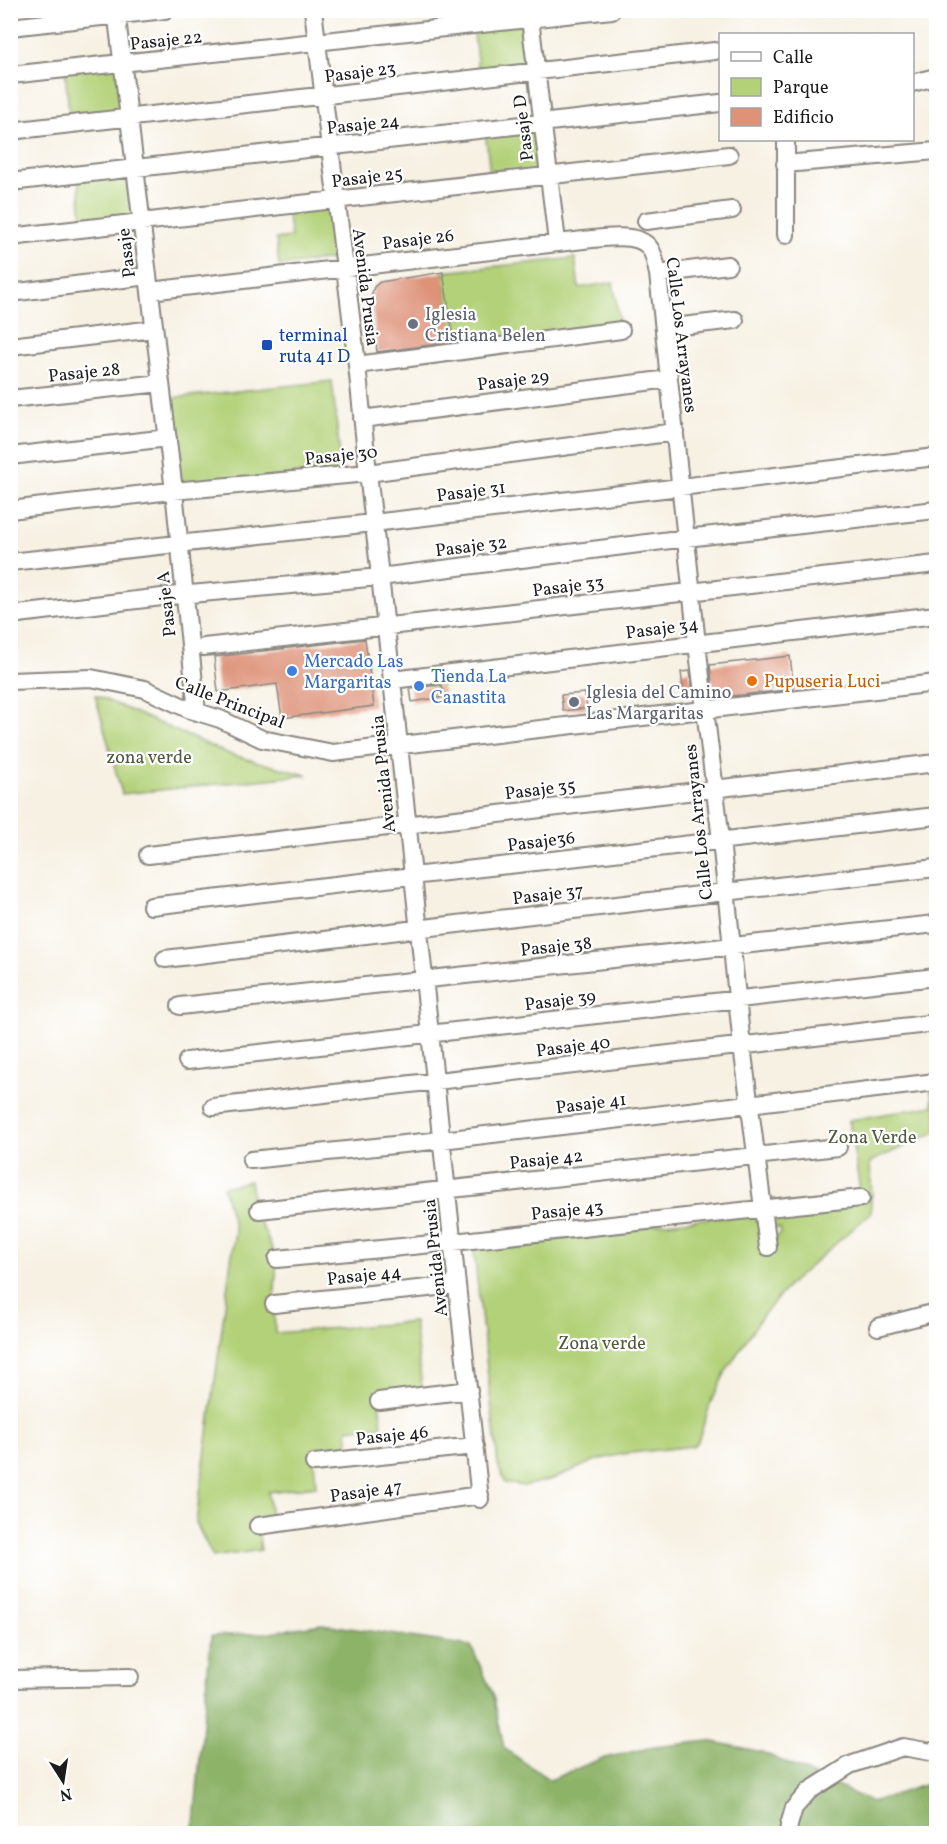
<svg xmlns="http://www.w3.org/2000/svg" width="947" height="1844" font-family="Vollkorn,serif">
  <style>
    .green { fill: #b2d178; stroke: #67764a; stroke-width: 1.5 }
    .forest { fill: #8db368; stroke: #546842; stroke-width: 1.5 }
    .building { fill: #de9379 }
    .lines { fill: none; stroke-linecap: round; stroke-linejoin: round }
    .street-casing { stroke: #8a8680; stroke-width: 20 }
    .street { stroke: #fff; stroke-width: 16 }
    .worship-dot { fill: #6b7280; stroke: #fff; stroke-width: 2 }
    .transit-dot { fill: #1a4fb4; stroke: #fff; stroke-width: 2 }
    .shop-dot { fill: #3f7fe0; stroke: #fff; stroke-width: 2 }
    .food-dot { fill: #e8710a; stroke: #fff; stroke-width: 2 }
    .labels { text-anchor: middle; stroke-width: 4.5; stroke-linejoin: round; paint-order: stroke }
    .street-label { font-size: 18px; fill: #1c1c1c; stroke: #fff }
    .worship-label { font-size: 18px; fill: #5b616d; stroke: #fff; text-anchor: start }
    .transit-label { font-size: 18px; fill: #164399; stroke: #fff; text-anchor: start }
    .shop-label { font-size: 18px; fill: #366cbe; stroke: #fff; text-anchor: start }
    .food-label { font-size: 18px; fill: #c56008; stroke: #fff; text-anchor: start }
    .park-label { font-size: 18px; fill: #505b3c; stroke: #fff }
  </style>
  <rect width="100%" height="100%" fill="#fff"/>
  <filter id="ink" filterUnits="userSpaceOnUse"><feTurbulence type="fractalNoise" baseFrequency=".0167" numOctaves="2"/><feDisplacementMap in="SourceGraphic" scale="12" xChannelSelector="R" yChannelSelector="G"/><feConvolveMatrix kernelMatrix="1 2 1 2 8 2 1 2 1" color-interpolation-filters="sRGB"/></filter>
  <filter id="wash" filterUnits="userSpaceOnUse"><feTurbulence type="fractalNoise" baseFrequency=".008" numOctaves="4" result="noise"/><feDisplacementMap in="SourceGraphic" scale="24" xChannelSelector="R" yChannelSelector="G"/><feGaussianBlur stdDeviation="1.35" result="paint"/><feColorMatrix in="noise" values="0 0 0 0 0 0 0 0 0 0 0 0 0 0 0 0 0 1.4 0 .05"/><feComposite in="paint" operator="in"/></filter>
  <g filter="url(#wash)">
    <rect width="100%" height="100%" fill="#f7f1e3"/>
    <path class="green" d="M 521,21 L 526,73 L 479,78 L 473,26 Z
      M 118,64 L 123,119 L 70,124 L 65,69 Z
      M 534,124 L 539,177 L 491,182 L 485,130 Z
      M 128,169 L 134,223 L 83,229 L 78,174 Z
      M 327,201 L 333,259 L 279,266 L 276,239 L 291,237 L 286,206 Z
      M 575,258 L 579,288 L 613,282 L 621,330 L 455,351 L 443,272 Z
      M 332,381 L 342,475 L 174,491 L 173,463 L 181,456 L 181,445 L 171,442 L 163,399 Z
      M 95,695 L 229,754 L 307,775 L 122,794 Z
      M 936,1075 L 936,1132 L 870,1162 L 872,1197 L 861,1197 L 849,1120 L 933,1106 L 929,1077 Z
      M 250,1181 L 255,1211 L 277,1259 L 274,1304 L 275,1333 L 414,1322 L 423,1395 L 379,1401 L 382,1426 L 347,1429 L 350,1456 L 314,1460 L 316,1486 L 268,1492 L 271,1519 L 257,1521 L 261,1550 L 213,1557 L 196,1523 L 235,1230 L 223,1187 Z
      M 871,1199 L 871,1213 L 793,1281 L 762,1316 L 726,1371 L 711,1402 L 698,1441 L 693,1446 L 622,1454 L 594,1461 L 553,1479 L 524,1486 L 505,1483 L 498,1465 L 473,1244 L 756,1213 L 775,1246 L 775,1237 L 781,1233 L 780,1228 L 773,1228 L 770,1210 Z"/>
    <path class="forest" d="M 322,1624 L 471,1646 L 493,1694 L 504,1748 L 550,1780 L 600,1759 L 654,1747 L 709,1741 L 762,1752 L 872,1802 L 936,1781 L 936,1833 L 193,1834 L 211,1636 L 264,1633 Z"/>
    <g id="blocks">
      <path class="building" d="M 443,272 L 454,342 L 377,352 L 371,297 L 374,287 L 380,282 Z
        M 365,639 L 374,706 L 282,718 L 277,684 L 218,692 L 214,657 Z
        M 790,656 L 794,689 L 714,698 L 710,665 Z
        M 690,671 L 693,695 L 684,696 L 681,672 Z
        M 442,685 L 444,697 L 412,702 L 410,688 Z
        M 585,693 L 587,708 L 563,711 L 561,695 Z"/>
    </g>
  </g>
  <g filter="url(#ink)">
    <use href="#blocks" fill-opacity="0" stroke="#8a8680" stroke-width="1.5"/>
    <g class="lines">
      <defs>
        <path id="street" d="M 116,10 L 174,491 L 197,712
          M 313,10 L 357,365 L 368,473 L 392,680 L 480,1499
          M 529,10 L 557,242
          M 10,27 L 165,10
          M 10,75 L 612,10
          M 912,83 L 936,77
          M 10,131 L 715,51
          M 786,140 L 786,235
          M 785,164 L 936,151
          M 10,182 L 720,103
          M 646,221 L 732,210
          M 10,237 L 729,155
          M 658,274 L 728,265
          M 150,291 L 592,239 C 610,238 641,232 651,250 C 655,257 656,267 658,274 L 697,644 L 721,840 L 742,1046 L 768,1247
          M 10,293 L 148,276
          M 664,328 L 735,320
          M 10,346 L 154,329
          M 357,365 L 621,330
          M 10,399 L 161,383
          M 362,419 L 669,379
          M 10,456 L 168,438
          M 10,510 L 162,492 L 368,473 L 675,432
          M 10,562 L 373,523 L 936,457
          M 10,615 L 179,595 L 380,577 L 686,538 L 936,510
          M 204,647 L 936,564
          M 392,680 L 936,615
          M 10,681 L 91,678 L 145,689 L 188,709 L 220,719 L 262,739 L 333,753 L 936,683
          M 148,855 L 936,763
          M 151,906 L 936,816
          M 165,959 L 725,892 L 936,868
          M 180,1006 L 936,924
          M 187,1061 L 936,977
          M 213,1107 L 936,1023
          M 251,1160 L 442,1140 L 936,1082
          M 259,1210 L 838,1147
          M 277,1259 L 453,1242 L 861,1198
          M 274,1304 L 457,1285
          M 878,1327 L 936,1312
          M 379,1401 L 469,1390
          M 314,1463 L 475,1446
          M 258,1526 L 480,1495
          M 10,1679 L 130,1677
          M 788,1834 L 789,1825 L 794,1808 L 809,1791 L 850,1765 L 903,1747 L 931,1752 L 936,1750"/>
      </defs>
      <use href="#street" class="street-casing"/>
      <use href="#street" class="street"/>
    </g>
  </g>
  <g class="worship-dot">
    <circle cx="413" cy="324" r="6"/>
    <circle cx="574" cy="702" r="6"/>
  </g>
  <rect class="transit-dot" x="261" y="339" width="12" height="12" rx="3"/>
  <g class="shop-dot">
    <circle cx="292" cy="671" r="6"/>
    <circle cx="419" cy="686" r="6"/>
  </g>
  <circle class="food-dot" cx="752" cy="681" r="6"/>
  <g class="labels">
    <g class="street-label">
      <text transform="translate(166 40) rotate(-6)" y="6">Pasaje 22</text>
      <text transform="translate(360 72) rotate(-7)" y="6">Pasaje 23</text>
      <text transform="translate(363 124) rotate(-6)" y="6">Pasaje 24</text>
      <text transform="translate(523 128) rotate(-97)" y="6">Pasaje D</text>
      <text transform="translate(367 177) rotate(-7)" y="6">Pasaje 25</text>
      <text transform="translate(418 239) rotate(-7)" y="6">Pasaje 26</text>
      <text transform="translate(126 253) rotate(-97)" y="6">Pasaje</text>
      <text transform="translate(366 287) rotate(83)" y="6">Avenida Prusia</text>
      <text transform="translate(682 335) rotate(83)" y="6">Calle Los Arrayanes</text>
      <text transform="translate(84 372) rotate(-6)" y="6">Pasaje 28</text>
      <text transform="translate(513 380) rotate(-7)" y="6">Pasaje 29</text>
      <text transform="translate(341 455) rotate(-6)" y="6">Pasaje 30</text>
      <text transform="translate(471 491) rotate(-7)" y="6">Pasaje 31</text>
      <text transform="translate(471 546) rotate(-7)" y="6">Pasaje 32</text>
      <text transform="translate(568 586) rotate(-7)" y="6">Pasaje 33</text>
      <text transform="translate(166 604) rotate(-96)" y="6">Pasaje A</text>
      <text transform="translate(662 628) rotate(-7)" y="6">Pasaje 34</text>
      <text transform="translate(230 702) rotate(21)" y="6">Calle Principal</text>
      <text transform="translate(383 774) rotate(-96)" y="6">Avenida Prusia</text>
      <text transform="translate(540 789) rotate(-7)" y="6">Pasaje 35</text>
      <text transform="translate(698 822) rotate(-96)" y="6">Calle Los Arrayanes</text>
      <text transform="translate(541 841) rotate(-7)" y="6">Pasaje36</text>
      <text transform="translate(548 894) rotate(-7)" y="6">Pasaje 37</text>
      <text transform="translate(556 946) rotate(-6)" y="6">Pasaje 38</text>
      <text transform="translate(560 1000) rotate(-7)" y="6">Pasaje 39</text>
      <text transform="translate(573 1046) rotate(-7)" y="6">Pasaje 40</text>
      <text transform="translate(591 1103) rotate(-7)" y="6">Pasaje 41</text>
      <text transform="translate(546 1159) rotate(-6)" y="6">Pasaje 42</text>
      <text transform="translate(567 1210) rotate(-6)" y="6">Pasaje 43</text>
      <text transform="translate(435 1258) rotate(-96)" y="6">Avenida Prusia</text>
      <text transform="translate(364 1275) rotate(-6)" y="6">Pasaje 44</text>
      <text transform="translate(392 1435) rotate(-6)" y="6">Pasaje 46</text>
      <text transform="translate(366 1491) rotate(-8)" y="6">Pasaje 47</text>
    </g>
    <g class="worship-label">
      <text x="425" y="320">Iglesia<tspan x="425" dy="21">Cristiana Belen</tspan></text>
      <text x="586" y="698">Iglesia del Camino<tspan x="586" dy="21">Las Margaritas</tspan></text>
    </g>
    <g class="transit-label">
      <text x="279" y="341">terminal<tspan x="279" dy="21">ruta 41 D</tspan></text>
    </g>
    <g class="shop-label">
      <text x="304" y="667">Mercado Las<tspan x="304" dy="21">Margaritas</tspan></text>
      <text x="431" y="682">Tienda La<tspan x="431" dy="21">Canastita</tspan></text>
    </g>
    <g class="food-label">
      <text x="764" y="687">Pupuseria Luci</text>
    </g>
    <g class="park-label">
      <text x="149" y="763">zona verde</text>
      <text x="872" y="1143">Zona Verde</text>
      <text x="602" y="1349">Zona verde</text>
    </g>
  </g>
  <rect width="947" height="1844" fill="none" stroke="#fff" stroke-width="36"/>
  <rect x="719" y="33" width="195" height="108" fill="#ffffff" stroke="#a4a4a4" stroke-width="1.5"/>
  <rect x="731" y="52" width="30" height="9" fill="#ffffff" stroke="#a4a4a4" stroke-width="1.5"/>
  <text x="773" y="63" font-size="18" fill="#1c1c1c">Calle</text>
  <rect x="731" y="78" width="30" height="18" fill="#b2d178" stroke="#a4a4a4" stroke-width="1.5"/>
  <text x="773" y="93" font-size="18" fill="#1c1c1c">Parque</text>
  <rect x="731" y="108" width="30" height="18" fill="#de9379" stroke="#a4a4a4" stroke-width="1.5"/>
  <text x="773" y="123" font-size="18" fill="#1c1c1c">Edificio</text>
  <g transform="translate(63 1781) rotate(168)" stroke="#ffffff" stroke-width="4.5" paint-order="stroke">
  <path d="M0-4.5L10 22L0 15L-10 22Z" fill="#1c1c1c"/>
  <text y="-9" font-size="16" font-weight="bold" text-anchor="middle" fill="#1c1c1c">N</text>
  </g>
</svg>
